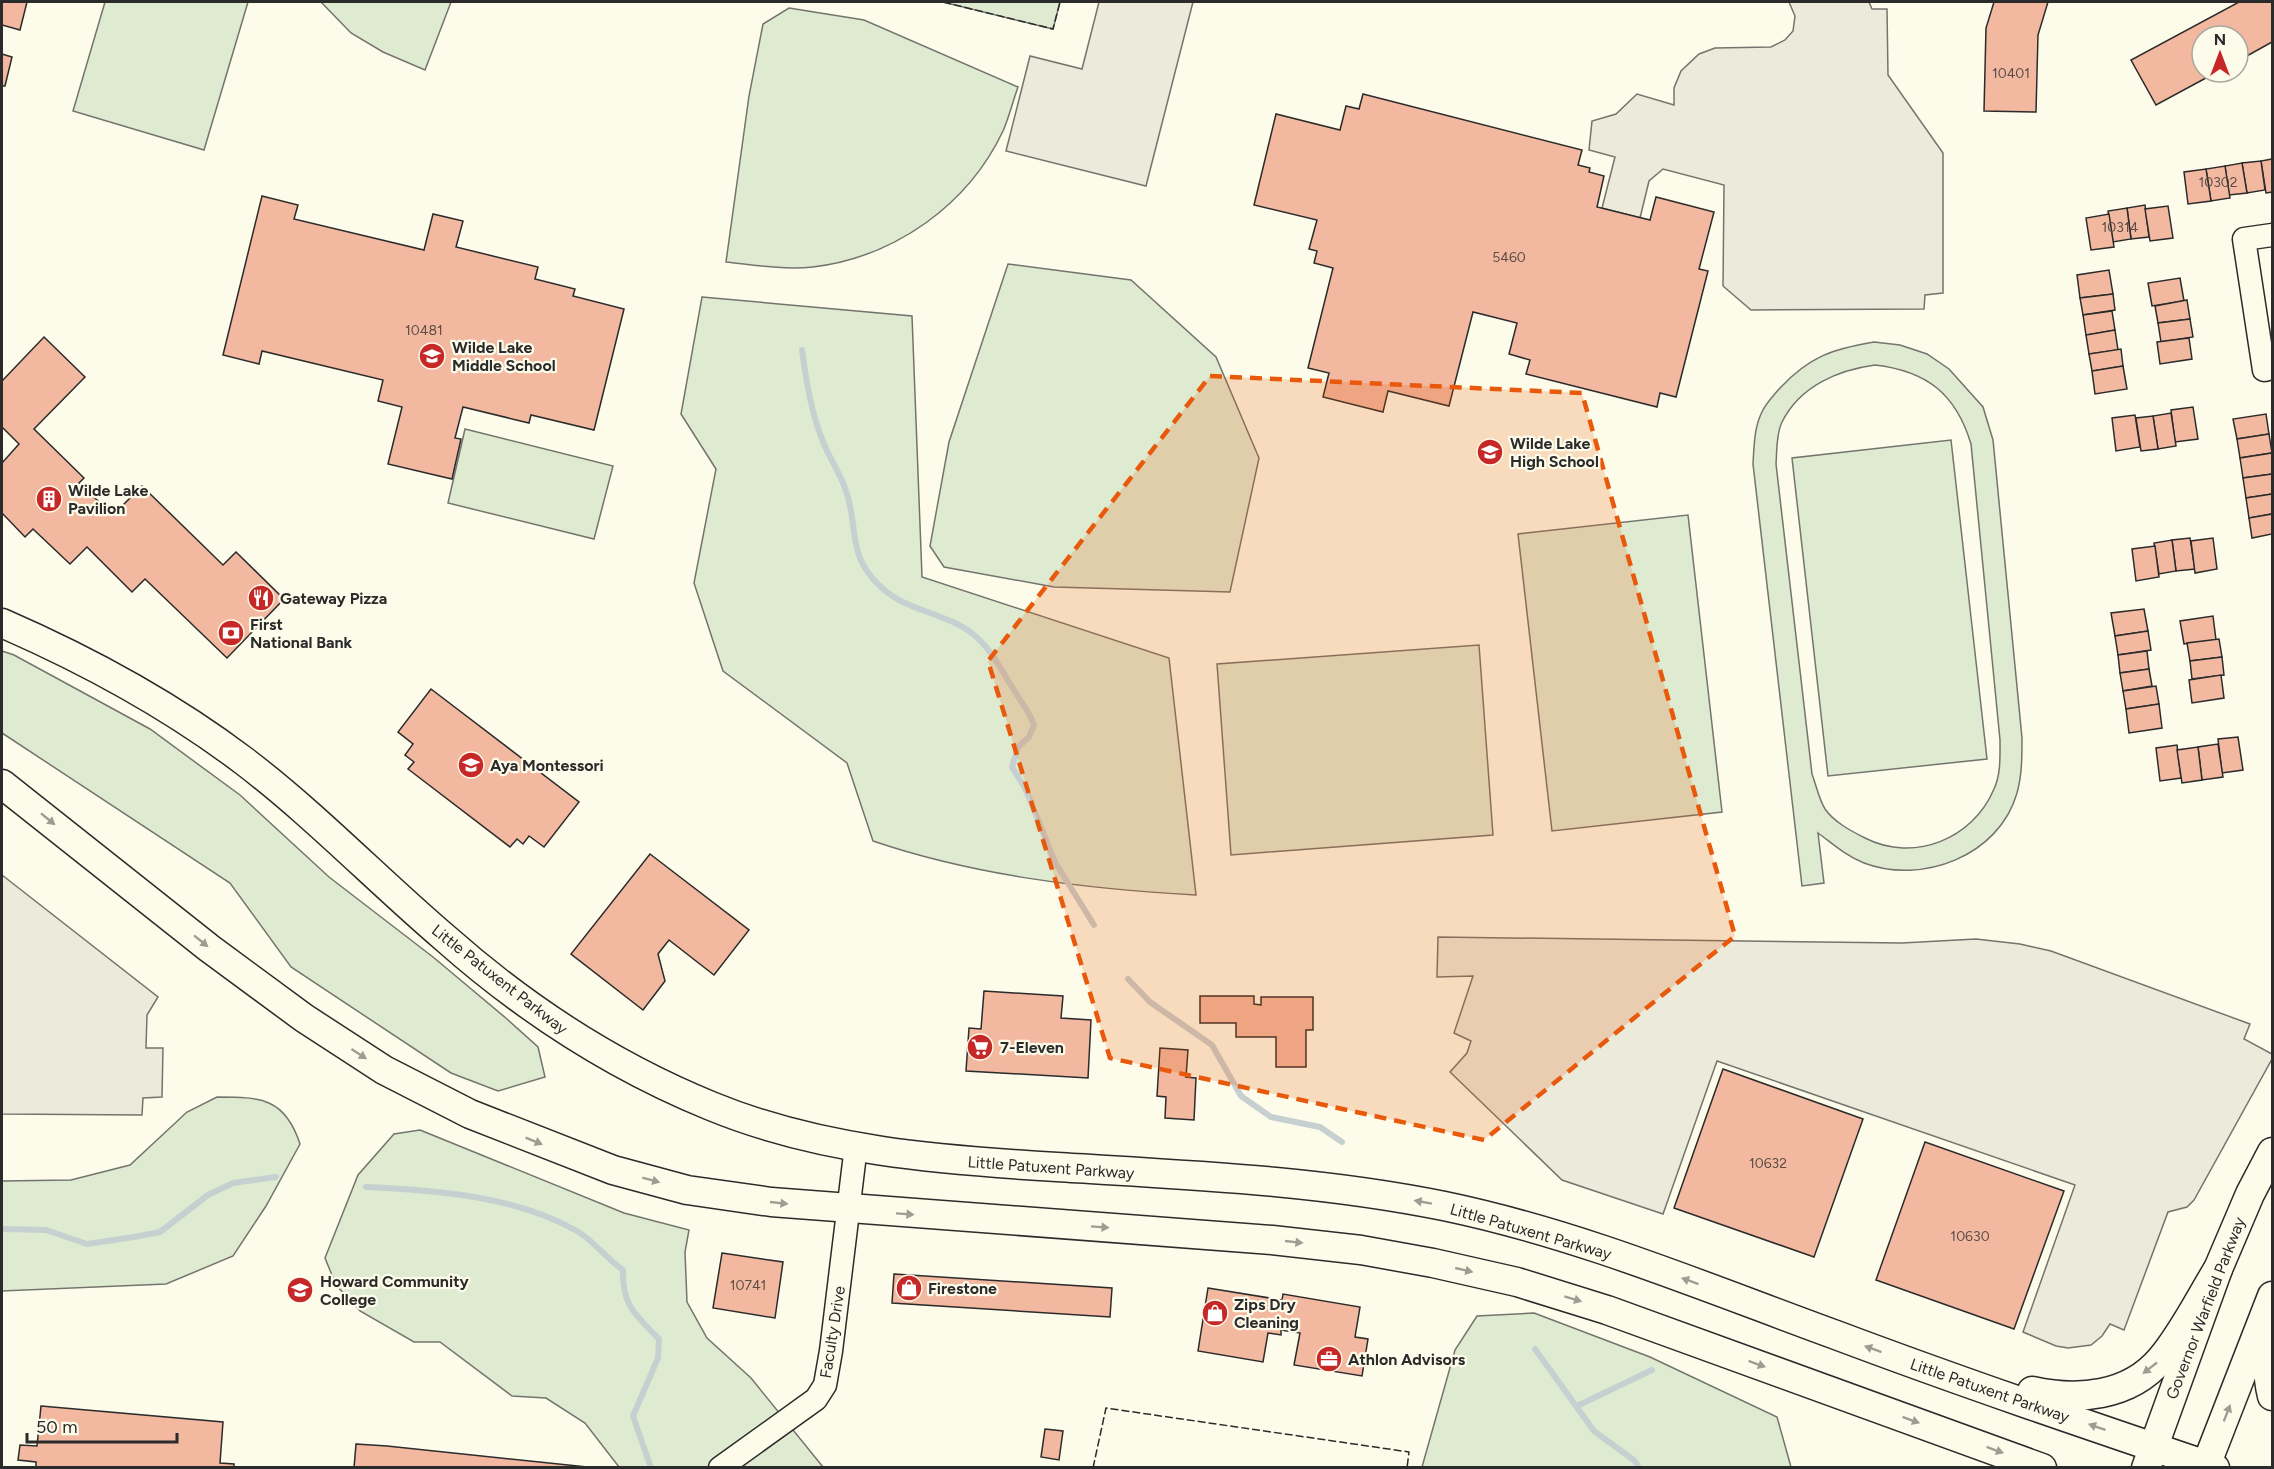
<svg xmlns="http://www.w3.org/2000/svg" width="2274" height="1469" font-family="Figtree,sans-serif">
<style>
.green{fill:#deebd1;stroke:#74746e;stroke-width:1.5;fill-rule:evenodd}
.parking{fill:#eceadb;stroke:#74746e;stroke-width:1.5}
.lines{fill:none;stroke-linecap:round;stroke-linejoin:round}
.stream{stroke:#c7d0d0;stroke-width:6}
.building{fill:#f2b8a0;stroke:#2b2b2b;stroke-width:1.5}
.minor-casing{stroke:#2b2b2b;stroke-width:25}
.major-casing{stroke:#2b2b2b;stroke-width:31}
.minor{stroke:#fdfbea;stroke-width:22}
.major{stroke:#fdfbea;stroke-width:28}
.fence{stroke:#2b2b2b;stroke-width:1.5;stroke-dasharray:8 3;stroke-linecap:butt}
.oneway{fill:#9e9d94}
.marked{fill:#e8590c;fill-opacity:0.2;stroke:#e8590c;stroke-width:4.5;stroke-dasharray:12 8;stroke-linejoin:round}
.labels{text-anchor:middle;stroke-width:4.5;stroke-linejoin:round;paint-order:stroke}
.number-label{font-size:14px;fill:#5d4e48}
.poi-label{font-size:16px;font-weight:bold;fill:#2b2b2b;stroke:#fdfbea;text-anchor:start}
.street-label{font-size:16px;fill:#2b2b2b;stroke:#fdfbea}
</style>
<rect width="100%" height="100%" fill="#fdfbea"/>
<!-- green -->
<g class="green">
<path d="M105 2H248L204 150 73 111Z"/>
<path d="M321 2H451L425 70 383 52 351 33Z"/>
<path d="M943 2H1060L1053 29Z"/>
<path d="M789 8 864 20 1018 87C1013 101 1009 117 1003 131 968 205 895 257 813 267 784 270 754 265 726 262L749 96 763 24Z"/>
<path d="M1008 264 1131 280 1216 357 1259 458 1230 592 1054 587 944 567 930 546 949 442Z"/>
<path d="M702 297 912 316 922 577 1169 658 1196 895C1088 889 976 876 873 841L847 763 723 671 694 583 716 469 681 414Z"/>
<path d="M1874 342 1900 345 1927 354 1949 369 1983 407 1993 440 2022 738C2022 757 2022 775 2017 793 1999 856 1922 885 1864 863 1846 856 1833 844 1818 833L1824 883 1802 886 1753 464C1754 448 1754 429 1761 414 1765 404 1774 395 1780 388 1810 356 1833 349 1874 342ZM1875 365C1927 371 1956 394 1971 444L2000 740C2000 756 2001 774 1994 789 1973 839 1914 863 1865 838 1851 831 1834 822 1825 809 1819 799 1816 785 1812 774L1776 464C1777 451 1776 434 1782 422 1800 386 1838 370 1875 365Z"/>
<path d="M465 429 613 466 594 539 448 503Z"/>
<path d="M1951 440 1987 759 1828 776 1792 458Z"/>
<path d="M1688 515 1722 812 1552 831 1518 534Z"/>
<path d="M1479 645 1493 835 1231 855 1217 664Z"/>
<path d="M2 651 14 655 150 729 240 795 329 877 433 957 507 1019 538 1047 545 1077 498 1091 451 1073 291 967 230 883 2 733Z"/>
<path d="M217 1097C261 1097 285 1098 300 1144L266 1206 233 1256 166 1284 2 1291V1181L71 1180 130 1165 187 1112Z"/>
<path d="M420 1130 624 1213 689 1230 685 1252 687 1302 707 1338 751 1378 823 1467H619L585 1423 546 1398 512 1396 440 1342H414L360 1311 336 1285 325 1258 358 1175 394 1134Z"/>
<path d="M1534 1313 1650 1357 1777 1417 1791 1467H1422L1455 1350 1477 1316Z"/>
</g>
<!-- parking -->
<g class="parking">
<path d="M1099 2H1193L1146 186 1006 151 1030 56 1082 69Z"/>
<path d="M1789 2H1869L1872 9H1887L1888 75 1943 153V293L1925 295 1924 309 1751 310 1723 286 1724 185 1663 169 1649 181 1640 218 1602 208 1615 157 1589 150 1592 121 1616 114 1637 94 1674 105V88L1681 71 1699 54 1715 48 1771 47 1785 40 1793 31 1795 16Z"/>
<path d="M2 875 158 997 147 1015 146 1048H163L162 1097 143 1098 142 1115 2 1114Z"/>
<path d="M1438 937 1902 943 1976 939 2020 944 2051 951 2250 1024 2244 1039 2272 1054V1059L2194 1200 2187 1207 2168 1212 2124 1330 2110 1324 2102 1336 2091 1345 2068 1348 2056 1346 2023 1332 2075 1185 1717 1061 1663 1214 1562 1180 1450 1072 1467 1053 1471 1041 1454 1033 1473 976 1437 977Z"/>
</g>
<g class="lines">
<!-- stream -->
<g class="stream">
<path d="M802 350C806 379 811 412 822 439 828 456 839 471 845 488 860 528 845 555 882 588 903 607 930 611 955 623 986 637 997 663 1014 690 1022 704 1028 709 1034 725L1029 737 1018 747 1012 767 1025 788 1055 862 1094 925"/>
<path d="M1128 979 1150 1002 1212 1045 1241 1096 1271 1117 1320 1127 1342 1142"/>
<path d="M366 1187C435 1190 515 1196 577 1231 594 1241 607 1259 623 1270 622 1306 636 1315 659 1339L658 1358 633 1416 651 1468"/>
<path d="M2 1229 46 1230 87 1244 134 1237 160 1232 208 1195 233 1183 276 1177"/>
<path d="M1535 1349 1594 1431 1635 1461 1639 1468"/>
<path d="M1577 1406 1652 1370"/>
</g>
</g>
<!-- building -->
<g class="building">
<path d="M2 2H27L20 30 2 25Z"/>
<path d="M1994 2H2048L2038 35 2036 112 1984 111 1986 28Z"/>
<path d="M2239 2H2272V42L2238 61V36H2202V72H2217L2156 105 2131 60Z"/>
<path d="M2 54 12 57 5 86H2Z"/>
<path d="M1363 94 1582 150 1578 165 1590 168 1589 172 1604 176 1597 207 1650 220 1656 197 1714 212 1699 269 1708 271 1676 397 1660 393 1657 407 1526 374 1530 360 1509 354 1517 323 1473 312 1449 406 1388 391 1383 412 1323 397 1329 373 1308 368 1333 268 1314 263 1317 251 1309 249 1317 220 1254 205 1276 114 1340 130 1346 106 1359 109Z"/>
<path d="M2272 159V192L2266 193 2261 161Z"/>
<path d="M2261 161 2265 190 2247 193 2242 163Z"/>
<path d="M2242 163 2247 193 2229 195 2225 166Z"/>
<path d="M2225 166 2230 198 2211 201 2206 169Z"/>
<path d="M2206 169 2211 201 2188 204 2184 172Z"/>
<path d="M262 196 298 205 294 219 424 250 433 214 463 221 456 247 538 267 535 279 575 289 573 296 624 309 594 430 531 415 529 423 463 407 455 438 461 439 452 479 388 464 402 407 378 401 383 380 262 351 259 364 223 355Z"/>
<path d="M2145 205 2149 237 2131 239 2127 208Z"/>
<path d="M2168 206 2173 238 2150 241 2145 209Z"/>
<path d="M2127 208 2131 239 2113 242 2108 211Z"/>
<path d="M2109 214 2114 247 2091 250 2086 218Z"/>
<path d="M2109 270 2113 294 2080 298 2077 275Z"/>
<path d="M2180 278 2184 301 2152 306 2148 283Z"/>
<path d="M2113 294 2115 310 2083 315 2080 298Z"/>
<path d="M2187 300 2190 319 2158 323 2155 306Z"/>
<path d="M2112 311 2115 330 2086 335 2083 315Z"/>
<path d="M2190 319 2193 337 2161 342 2158 323Z"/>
<path d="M2115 330 2118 350 2089 354 2086 335Z"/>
<path d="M44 337 85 377 34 429 84 478 79 483 113 515 142 486 223 565 236 552 284 599 227 658 145 579 132 592 87 547 70 564 33 529 25 537 2 513V463L19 444 2 427V381Z"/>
<path d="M2189 338 2192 359 2160 364 2157 342Z"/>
<path d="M2121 349 2123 366 2092 371 2089 354Z"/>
<path d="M2123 366 2127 389 2095 394 2092 371Z"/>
<path d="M2193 407 2198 439 2175 442 2171 410Z"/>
<path d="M2171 413 2176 446 2158 449 2153 416Z"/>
<path d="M2266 414 2269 434 2237 439 2233 419Z"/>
<path d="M2135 415 2140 447 2116 451 2112 418Z"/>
<path d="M2153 416 2158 449 2141 451 2136 418Z"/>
<path d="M2269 434 2272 453 2240 458 2237 439Z"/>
<path d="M2272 453V474L2243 478 2240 458Z"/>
<path d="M2272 474V494L2246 498 2243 478Z"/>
<path d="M2272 494V514L2249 518 2246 498Z"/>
<path d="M2272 514V534L2252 538 2249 518Z"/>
<path d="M2190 538 2195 569 2176 571 2172 540Z"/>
<path d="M2213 538 2217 569 2195 573 2191 541Z"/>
<path d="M2172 540 2176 571 2159 574 2154 543Z"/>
<path d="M2155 546 2159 577 2136 581 2132 549Z"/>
<path d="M2144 609 2148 631 2115 636 2111 613Z"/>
<path d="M2213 616 2216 640 2184 644 2180 621Z"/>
<path d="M2148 631 2151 650 2118 655 2115 636Z"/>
<path d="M2219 639 2222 657 2190 661 2187 643Z"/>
<path d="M2147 651 2149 669 2120 673 2118 655Z"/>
<path d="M2222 657 2224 675 2192 679 2190 661Z"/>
<path d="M2149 669 2152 686 2123 691 2120 673Z"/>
<path d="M2221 675 2224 698 2192 703 2189 680Z"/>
<path d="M2156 686 2159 704 2126 709 2123 691Z"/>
<path d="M431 689 579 802 544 847 529 836 523 844 517 839 510 847 408 769 414 762 405 755 413 744 398 732Z"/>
<path d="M2159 704 2162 728 2129 733 2126 709Z"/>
<path d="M2238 737 2243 770 2222 773 2218 739Z"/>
<path d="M2218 744 2223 777 2202 780 2198 747Z"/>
<path d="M2177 745 2181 778 2160 781 2156 748Z"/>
<path d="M2198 747 2202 780 2182 783 2177 750Z"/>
<path d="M650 854 749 930 714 975 669 940 658 954 665 981 643 1010 571 954Z"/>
<path d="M984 991 1063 996 1061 1018 1091 1020 1088 1078 966 1071 969 1028 981 1029Z"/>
<path d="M1200 996H1254V1004L1261 1005V997H1313V1030H1306V1067H1276V1037H1236V1023H1200Z"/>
<path d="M1160 1048 1188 1050 1186 1077 1196 1078 1194 1120 1165 1118 1166 1097 1157 1096Z"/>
<path d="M1723 1069 1863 1119 1814 1257 1674 1208Z"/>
<path d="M1925 1142 2064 1191 2014 1329 1876 1280Z"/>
<path d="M722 1253 783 1262 775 1318 713 1308Z"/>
<path d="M894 1274 1112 1288 1110 1317 892 1303Z"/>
<path d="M1208 1288 1282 1300 1283 1294 1360 1307 1355 1337 1368 1339 1362 1376 1294 1365 1300 1333 1281 1330V1335L1268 1333 1263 1362 1198 1351Z"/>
<path d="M41 1406 223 1422 220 1463 234 1464V1468H36V1462L18 1460 20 1445 37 1446Z"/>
<path d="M1045 1429 1063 1431 1059 1460 1041 1457Z"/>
<path d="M356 1444 387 1446 597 1468H354Z"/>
</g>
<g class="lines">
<defs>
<g id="minor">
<path d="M2272 235 2244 239 2264 370 2272 368"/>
<path d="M720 1468 816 1399 825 1385 831 1351 856 1146"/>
</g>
<g id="major">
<path d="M2 623C87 660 170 705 244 761 315 815 377 880 445 938 524 1008 613 1066 711 1106 820 1151 940 1160 1057 1167 1186 1175 1316 1180 1444 1206 1579 1234 1707 1288 1836 1335 1961 1382 2088 1425 2215 1468"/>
<path d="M2 784 209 948 304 1018 384 1070 470 1114 613 1170 687 1190 771 1202 1272 1240 1361 1250 1433 1263 1517 1282 1607 1310 2042 1468"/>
<path d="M2272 1324C2268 1349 2266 1372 2272 1396"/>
<path d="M2032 1391C2077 1401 2129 1397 2161 1359 2183 1333 2200 1298 2218 1269"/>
<path d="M2146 1468 2218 1269 2250 1194 2272 1152"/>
<path d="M2205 1468 2272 1296"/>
</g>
</defs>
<!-- minor casing -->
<use href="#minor" class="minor-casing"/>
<!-- major casing -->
<use href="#major" class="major-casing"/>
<!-- minor -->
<use href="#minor" class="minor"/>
<!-- major -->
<use href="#major" class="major"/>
<!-- fence -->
<g class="fence">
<path d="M943 2 1053 29 1060 2"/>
<path d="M1093 1468 1106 1408 1409 1452 1407 1468"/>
</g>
</g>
<!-- one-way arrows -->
<defs><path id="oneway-solid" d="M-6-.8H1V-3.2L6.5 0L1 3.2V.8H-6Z" transform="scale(1.5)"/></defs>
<g class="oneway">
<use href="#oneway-solid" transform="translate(48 819) rotate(39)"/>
<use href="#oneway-solid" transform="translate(201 941) rotate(39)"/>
<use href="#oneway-solid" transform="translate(359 1054) rotate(33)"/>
<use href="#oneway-solid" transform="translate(534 1141) rotate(22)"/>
<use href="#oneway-solid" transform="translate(651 1180) rotate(15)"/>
<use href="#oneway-solid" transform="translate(1423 1202) rotate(-170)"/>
<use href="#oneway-solid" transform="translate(779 1203) rotate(6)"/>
<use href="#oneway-solid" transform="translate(905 1214) rotate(4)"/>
<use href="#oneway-solid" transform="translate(1100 1227) rotate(4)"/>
<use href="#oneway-solid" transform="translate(1294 1242) rotate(6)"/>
<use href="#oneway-solid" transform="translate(1464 1270) rotate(13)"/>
<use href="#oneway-solid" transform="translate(1690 1281) rotate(-160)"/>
<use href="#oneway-solid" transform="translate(1573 1299) rotate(17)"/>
<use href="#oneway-solid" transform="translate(1873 1349) rotate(-160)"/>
<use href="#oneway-solid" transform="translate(1757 1364) rotate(20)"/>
<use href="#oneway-solid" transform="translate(2150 1368) rotate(142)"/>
<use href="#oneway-solid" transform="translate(2227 1413) rotate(-69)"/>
<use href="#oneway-solid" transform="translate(1911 1420) rotate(20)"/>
<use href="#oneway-solid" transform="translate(2097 1427) rotate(-161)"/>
<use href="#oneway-solid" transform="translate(1995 1450) rotate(20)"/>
</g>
<!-- marked area -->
<path class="marked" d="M1210 376 1582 393 1735 936 1484 1140 1110 1058 988 661Z"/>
<!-- icons -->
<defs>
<symbol id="school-disc" viewBox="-11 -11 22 22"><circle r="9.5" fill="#c62828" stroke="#fdfbea"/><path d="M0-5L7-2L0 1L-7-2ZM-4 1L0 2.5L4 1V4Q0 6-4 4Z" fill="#fff"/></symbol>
<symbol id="building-disc" viewBox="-11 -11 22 22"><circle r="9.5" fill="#c62828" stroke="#fdfbea"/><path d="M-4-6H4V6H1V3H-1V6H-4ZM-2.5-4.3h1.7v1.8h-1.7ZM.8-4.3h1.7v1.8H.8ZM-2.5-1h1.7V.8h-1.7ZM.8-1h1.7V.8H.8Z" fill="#fff"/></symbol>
<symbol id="restaurant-disc" viewBox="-11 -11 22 22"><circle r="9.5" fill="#c62828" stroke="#fdfbea"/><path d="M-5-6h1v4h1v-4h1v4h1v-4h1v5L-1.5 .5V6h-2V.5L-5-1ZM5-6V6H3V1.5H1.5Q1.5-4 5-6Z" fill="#fff"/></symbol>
<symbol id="bank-disc" viewBox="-11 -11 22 22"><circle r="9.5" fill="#c62828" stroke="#fdfbea"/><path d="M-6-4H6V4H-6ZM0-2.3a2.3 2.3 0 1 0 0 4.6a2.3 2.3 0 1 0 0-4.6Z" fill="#fff"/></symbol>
<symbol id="supermarket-disc" viewBox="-11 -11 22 22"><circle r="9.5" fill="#c62828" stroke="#fdfbea"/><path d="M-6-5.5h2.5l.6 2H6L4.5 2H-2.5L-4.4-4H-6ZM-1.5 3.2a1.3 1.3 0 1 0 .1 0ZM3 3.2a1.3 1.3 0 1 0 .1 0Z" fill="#fff"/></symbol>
<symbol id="shop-disc" viewBox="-11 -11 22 22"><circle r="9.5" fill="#c62828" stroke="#fdfbea"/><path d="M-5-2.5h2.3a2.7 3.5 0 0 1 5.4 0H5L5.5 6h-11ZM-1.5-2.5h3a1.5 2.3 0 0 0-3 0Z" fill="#fff"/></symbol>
<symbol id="university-disc" viewBox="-11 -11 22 22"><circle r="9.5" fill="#c62828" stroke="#fdfbea"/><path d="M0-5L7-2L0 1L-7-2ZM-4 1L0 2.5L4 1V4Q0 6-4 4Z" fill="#fff"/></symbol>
<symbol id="office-disc" viewBox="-11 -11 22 22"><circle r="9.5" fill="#c62828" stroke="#fdfbea"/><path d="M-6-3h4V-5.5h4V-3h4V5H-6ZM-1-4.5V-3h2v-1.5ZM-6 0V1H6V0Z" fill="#fff"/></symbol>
</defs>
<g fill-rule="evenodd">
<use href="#school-disc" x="417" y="341" width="30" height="30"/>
<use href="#school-disc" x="1475" y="437" width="30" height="30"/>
<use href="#building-disc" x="34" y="484" width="30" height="30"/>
<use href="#restaurant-disc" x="246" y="583" width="30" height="30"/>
<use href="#bank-disc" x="216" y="618" width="30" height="30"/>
<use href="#school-disc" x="456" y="750" width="30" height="30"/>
<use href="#supermarket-disc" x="965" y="1032" width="30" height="30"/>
<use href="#shop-disc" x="894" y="1273" width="30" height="30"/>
<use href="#university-disc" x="285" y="1275" width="30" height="30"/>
<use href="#shop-disc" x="1200" y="1298" width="30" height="30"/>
<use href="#office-disc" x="1314" y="1344" width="30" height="30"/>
</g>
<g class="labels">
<!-- number labels -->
<g class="number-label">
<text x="2011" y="78">10401</text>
<text x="2218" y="187">10302</text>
<text x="2120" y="232">10314</text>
<text x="1509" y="262">5460</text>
<text x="424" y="335">10481</text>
<text x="1768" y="1168">10632</text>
<text x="1970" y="1241">10630</text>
<text x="748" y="1290">10741</text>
</g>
<!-- poi labels -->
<g class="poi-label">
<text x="452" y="353">Wilde Lake<tspan x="452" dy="18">Middle School</tspan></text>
<text x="1510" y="449">Wilde Lake<tspan x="1510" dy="18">High School</tspan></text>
<text x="68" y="496">Wilde Lake<tspan x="68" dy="18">Pavilion</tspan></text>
<text x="280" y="604">Gateway Pizza</text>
<text x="250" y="630">First<tspan x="250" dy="18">National Bank</tspan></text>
<text x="490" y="771">Aya Montessori</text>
<text x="1000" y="1053">7-Eleven</text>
<text x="320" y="1287">Howard Community<tspan x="320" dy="18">College</tspan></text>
<text x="928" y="1294">Firestone</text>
<text x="1234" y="1310">Zips Dry<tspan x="1234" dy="18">Cleaning</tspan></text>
<text x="1348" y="1365">Athlon Advisors</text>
</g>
<!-- street labels -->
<g class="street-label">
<text transform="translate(500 979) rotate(38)" y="6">Little Patuxent Parkway</text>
<text transform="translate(1051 1167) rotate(4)" y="6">Little Patuxent Parkway</text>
<text transform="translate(1531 1231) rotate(16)" y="6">Little Patuxent Parkway</text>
<text transform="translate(2205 1308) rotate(-69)" y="6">Governor Warfield Parkway</text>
<text transform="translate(832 1332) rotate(-81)" y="6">Faculty Drive</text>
<text transform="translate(1990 1390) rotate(19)" y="6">Little Patuxent Parkway</text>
</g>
</g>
<!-- border -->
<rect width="2274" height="1469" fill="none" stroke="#2b2b2b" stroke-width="6"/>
<!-- north arrow -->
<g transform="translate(2220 54)"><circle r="28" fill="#fdfbea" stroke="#a9a89e" stroke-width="1.5"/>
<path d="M0-4.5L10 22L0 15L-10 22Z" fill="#c62828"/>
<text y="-9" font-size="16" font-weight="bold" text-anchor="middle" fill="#2b2b2b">N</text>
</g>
<!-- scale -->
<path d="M27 1433v9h150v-9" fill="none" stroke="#2b2b2b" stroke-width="3"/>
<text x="36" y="1433" font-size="18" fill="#2b2b2b" stroke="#fdfbea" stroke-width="4.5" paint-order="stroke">50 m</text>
</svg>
